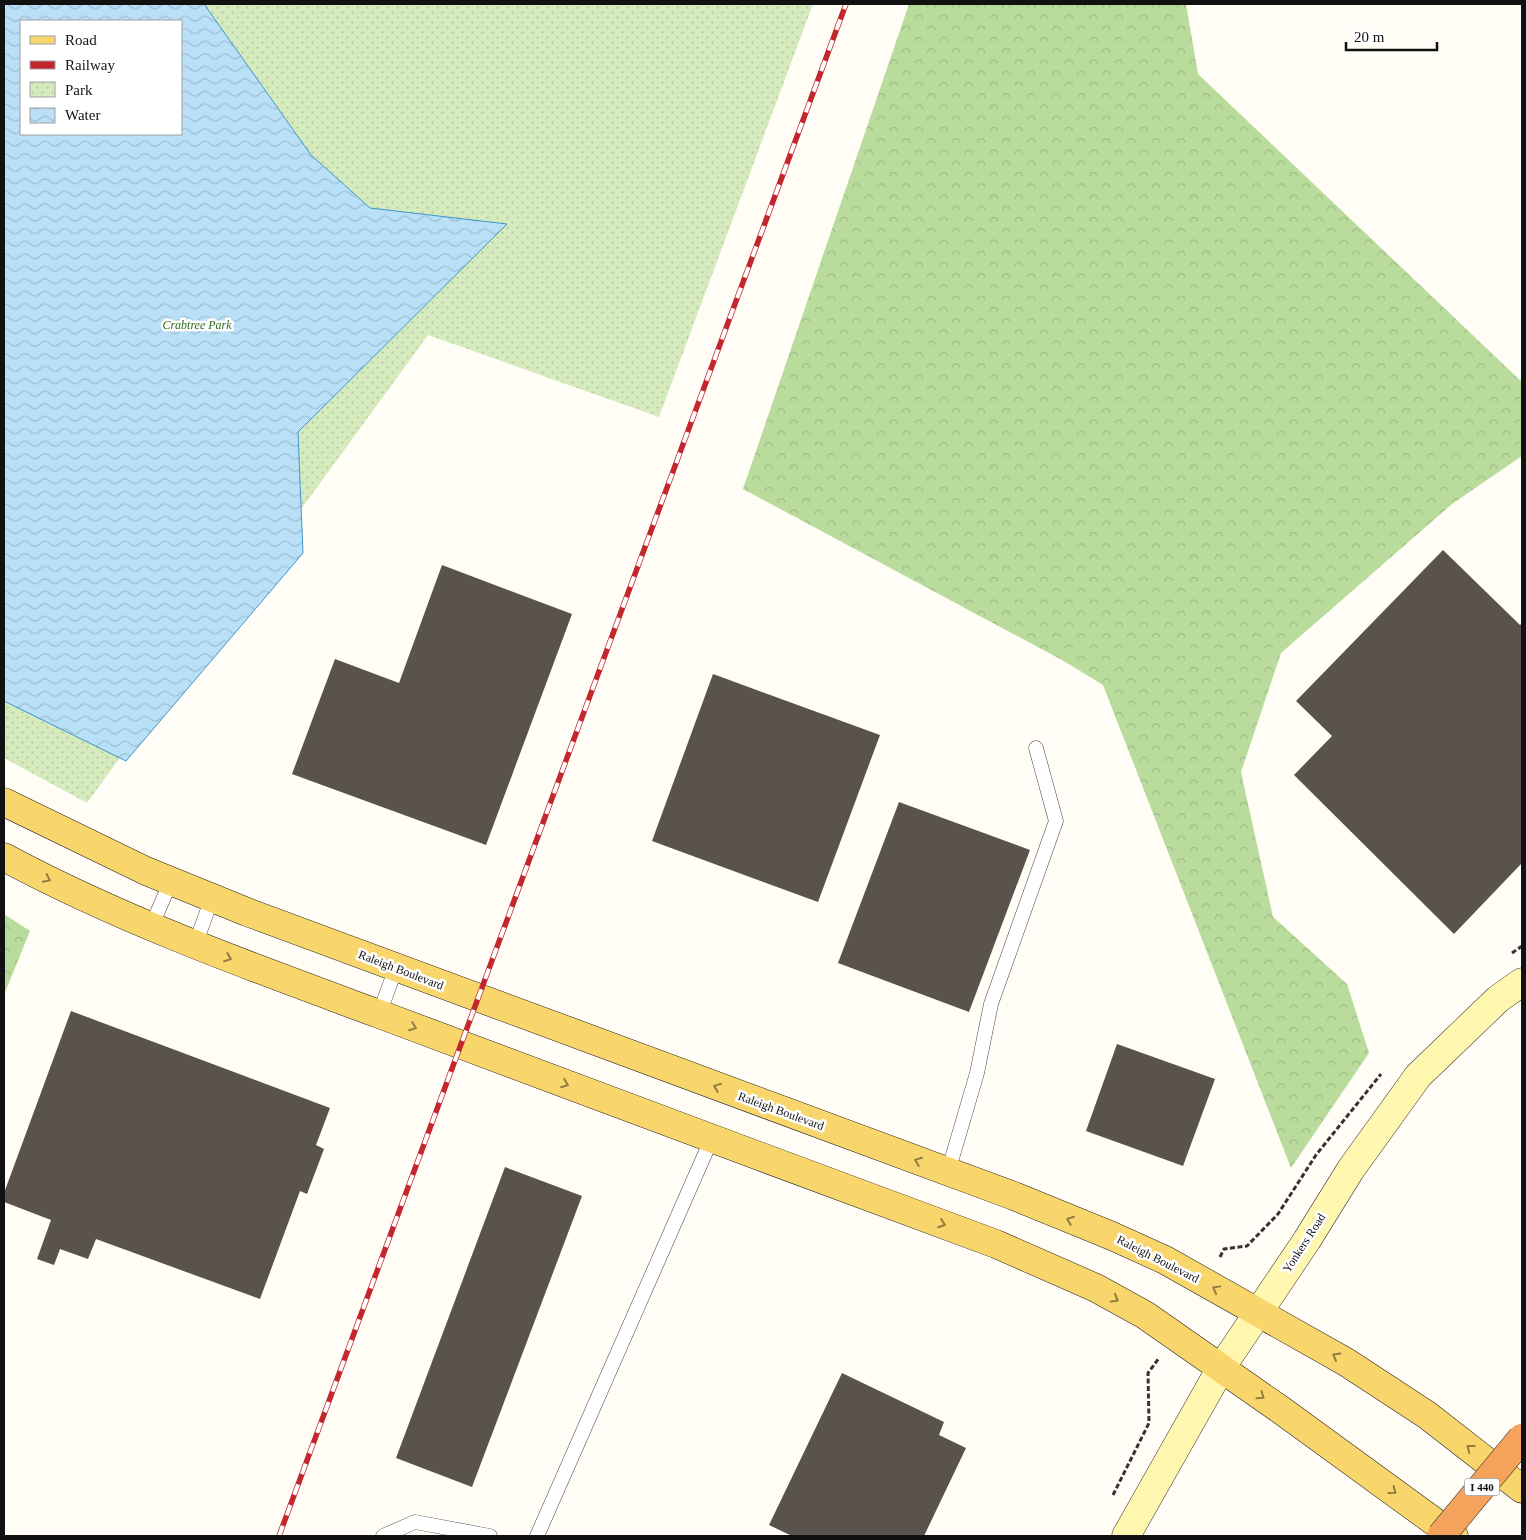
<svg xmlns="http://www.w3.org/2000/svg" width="1526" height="1540" font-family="Georgia,serif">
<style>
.forest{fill:url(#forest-crowns)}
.park{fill:url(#park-dots);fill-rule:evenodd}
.water{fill:url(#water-waves);stroke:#3f96cf;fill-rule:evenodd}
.building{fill:#5a524d}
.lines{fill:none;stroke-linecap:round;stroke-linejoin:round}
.lane-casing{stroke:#444;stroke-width:15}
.secondary-casing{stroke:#333;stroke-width:29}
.primary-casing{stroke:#222;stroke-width:29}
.path{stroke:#333;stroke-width:3;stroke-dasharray:5 2.5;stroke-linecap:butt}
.lane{stroke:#fff;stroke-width:14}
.secondary{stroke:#fff6b0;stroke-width:28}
.primary{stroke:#f9d66b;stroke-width:28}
.rail-casing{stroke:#c4262e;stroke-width:5.5}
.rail{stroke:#fff;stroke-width:4;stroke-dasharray:11;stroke-linecap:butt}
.highway-bridge-casing{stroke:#222;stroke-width:29;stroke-linecap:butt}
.highway-bridge{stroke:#f5a25d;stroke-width:28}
.oneway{stroke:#917d42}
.labels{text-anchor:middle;stroke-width:5;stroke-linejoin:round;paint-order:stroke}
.shield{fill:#fff;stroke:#585858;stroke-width:1}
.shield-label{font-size:11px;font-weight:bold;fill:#111}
.park-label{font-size:12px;font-style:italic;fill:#2f6b1f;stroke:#fff}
.street-label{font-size:12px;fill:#111;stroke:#fff}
</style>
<defs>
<pattern id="forest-crowns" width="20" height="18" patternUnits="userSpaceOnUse" patternTransform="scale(1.25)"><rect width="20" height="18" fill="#b9dc9c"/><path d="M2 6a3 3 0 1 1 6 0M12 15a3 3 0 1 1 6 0" fill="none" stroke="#9ebc85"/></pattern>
<pattern id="park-dots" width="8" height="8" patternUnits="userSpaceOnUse" patternTransform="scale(1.25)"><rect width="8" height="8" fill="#d5ebbd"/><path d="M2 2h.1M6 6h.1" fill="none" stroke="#b6c8a1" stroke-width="1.8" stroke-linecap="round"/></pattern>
<pattern id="water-waves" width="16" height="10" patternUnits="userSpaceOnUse" patternTransform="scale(1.25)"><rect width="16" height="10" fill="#b9e0f7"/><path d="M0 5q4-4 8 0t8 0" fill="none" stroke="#9ebfd3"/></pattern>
</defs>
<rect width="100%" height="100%" fill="#fffdf5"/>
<!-- forest -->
<g class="forest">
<path d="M909 4H1186L1198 74 1522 382V456L1452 504 1281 653 1241 772 1273 917 1347 984 1369 1053 1291 1168 1103 685 1062 660 743 489Z"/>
<path d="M4 914 30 931 4 995Z"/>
</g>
<!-- park -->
<path class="park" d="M4 4H813L659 417 428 335 87 803 4 758ZM21 21H181V134H21Z"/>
<!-- water -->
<path class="water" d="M4 4H204L311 155 370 208 507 224 298 432 303 553 126 761 4 701ZM21 21H181V134H21Z"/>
<!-- building -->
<g class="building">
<path d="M1443 550 1520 625 1522 623V863L1454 934 1294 775 1332 736 1296 701Z"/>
<path d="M442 565 572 614 486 845 292 774 335 659 399 683Z"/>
<path d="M713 674 880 735 818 902 652 841Z"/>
<path d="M899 802 1030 850 969 1012 838 963Z"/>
<path d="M71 1011 330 1108 316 1145 324 1149 307 1194 300 1191 260 1299 96 1239 88 1259 60 1249 54 1265 37 1259 51 1220 4 1202V1193Z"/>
<path d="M1117 1044 1215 1079 1183 1166 1086 1131Z"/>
<path d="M505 1167 582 1196 472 1487 396 1458Z"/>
<path d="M842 1373 944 1422 939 1435 966 1448 924 1536H792L769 1525Z"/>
</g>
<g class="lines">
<defs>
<g id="lane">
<path d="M151 927 171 881"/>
<path d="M195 945 212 898"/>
<path d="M379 1014 396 968"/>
<path d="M948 1172 977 1073 991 1004 1056 821 1036 748"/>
<path d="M383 1536 415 1522 490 1536"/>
<path d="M537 1536 712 1138"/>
</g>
<path id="secondary" d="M1126 1536 1221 1368 1307 1240 1351 1169 1418 1076 1498 999 1522 982"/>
<g id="primary">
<path d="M4 802 146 871 247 912 1014 1196 1112 1236 1165 1260 1346 1362 1427 1415 1522 1489"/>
<path d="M4 857C123 921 252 967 379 1014 585 1091 790 1168 996 1244L1096 1288 1145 1315 1281 1410 1454 1536"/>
</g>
</defs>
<!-- lane casing -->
<use href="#lane" class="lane-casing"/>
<!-- secondary casing -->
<use href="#secondary" class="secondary-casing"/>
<!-- primary casing -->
<use href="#primary" class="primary-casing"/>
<!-- path -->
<g class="path">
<path d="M1512 953 1522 946"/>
<path d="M1220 1257 1224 1249 1247 1246 1278 1214 1316 1155 1381 1074"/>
<path d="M1113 1495 1149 1423 1148 1373 1159 1358"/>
</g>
<!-- lane -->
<use href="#lane" class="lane"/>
<!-- secondary -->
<use href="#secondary" class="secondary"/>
<!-- primary -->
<use href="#primary" class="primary"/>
<defs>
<path id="rail" d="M279 1536 846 4"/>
</defs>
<!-- rail casing -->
<use href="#rail" class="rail-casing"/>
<!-- rail -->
<use href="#rail" class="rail"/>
<defs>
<path id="highway-bridge" d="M1441 1536 1522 1438"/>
</defs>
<!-- highway-bridge casing -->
<use href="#highway-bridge" class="highway-bridge-casing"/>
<!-- highway-bridge -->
<use href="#highway-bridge" class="highway-bridge"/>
</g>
<!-- one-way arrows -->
<defs><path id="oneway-chevron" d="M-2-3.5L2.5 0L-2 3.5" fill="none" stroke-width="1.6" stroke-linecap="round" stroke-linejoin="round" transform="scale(1.25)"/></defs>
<g class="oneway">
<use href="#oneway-chevron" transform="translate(47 879) rotate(26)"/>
<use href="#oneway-chevron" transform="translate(228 958) rotate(21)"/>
<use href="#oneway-chevron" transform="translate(413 1027) rotate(21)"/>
<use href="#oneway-chevron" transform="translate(565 1084) rotate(21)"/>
<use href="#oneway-chevron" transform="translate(717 1087) rotate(-159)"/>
<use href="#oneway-chevron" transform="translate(918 1161) rotate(-159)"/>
<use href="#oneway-chevron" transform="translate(1070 1220) rotate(-159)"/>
<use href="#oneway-chevron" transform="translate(942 1224) rotate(20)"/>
<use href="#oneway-chevron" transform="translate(1216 1289) rotate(-151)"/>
<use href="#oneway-chevron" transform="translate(1115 1299) rotate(29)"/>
<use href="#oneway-chevron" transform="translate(1336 1356) rotate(-150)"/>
<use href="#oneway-chevron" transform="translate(1261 1396) rotate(35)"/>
<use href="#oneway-chevron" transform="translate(1470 1448) rotate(-142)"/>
<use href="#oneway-chevron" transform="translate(1393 1491) rotate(36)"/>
</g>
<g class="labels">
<!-- shield labels -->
<rect class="shield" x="1464.5" y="1478.5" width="35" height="17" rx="4"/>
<g class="shield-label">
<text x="1482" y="1491">I 440</text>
</g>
<!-- park labels -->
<g class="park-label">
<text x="197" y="329">Crabtree Park</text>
</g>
<!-- street labels -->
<g class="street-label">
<text transform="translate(401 970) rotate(21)" y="4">Raleigh Boulevard</text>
<text transform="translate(781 1111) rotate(20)" y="4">Raleigh Boulevard</text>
<text transform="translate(1304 1243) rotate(-57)" y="4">Yonkers Road</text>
<text transform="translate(1158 1259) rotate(27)" y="4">Raleigh Boulevard</text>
</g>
</g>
<!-- border -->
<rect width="1526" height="1540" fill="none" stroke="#111111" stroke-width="10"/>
<!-- legend -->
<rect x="20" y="20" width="162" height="115" fill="#ffffff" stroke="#a0a0a0"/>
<rect x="30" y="36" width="25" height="8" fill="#f9d66b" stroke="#a0a0a0"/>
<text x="65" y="45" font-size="15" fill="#111111">Road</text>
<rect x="30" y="61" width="25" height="8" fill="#c4262e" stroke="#a0a0a0"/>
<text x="65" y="70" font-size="15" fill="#111111">Railway</text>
<rect x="30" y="82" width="25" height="15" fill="url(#park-dots)" stroke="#a0a0a0"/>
<text x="65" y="95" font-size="15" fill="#111111">Park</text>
<rect x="30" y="108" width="25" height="15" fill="url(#water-waves)" stroke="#a0a0a0"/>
<text x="65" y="120" font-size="15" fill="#111111">Water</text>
<!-- scale -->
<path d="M1346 42v8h91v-8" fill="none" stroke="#111111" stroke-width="2.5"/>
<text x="1354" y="42" font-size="15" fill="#111111" stroke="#ffffff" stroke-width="4" paint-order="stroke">20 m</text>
</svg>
